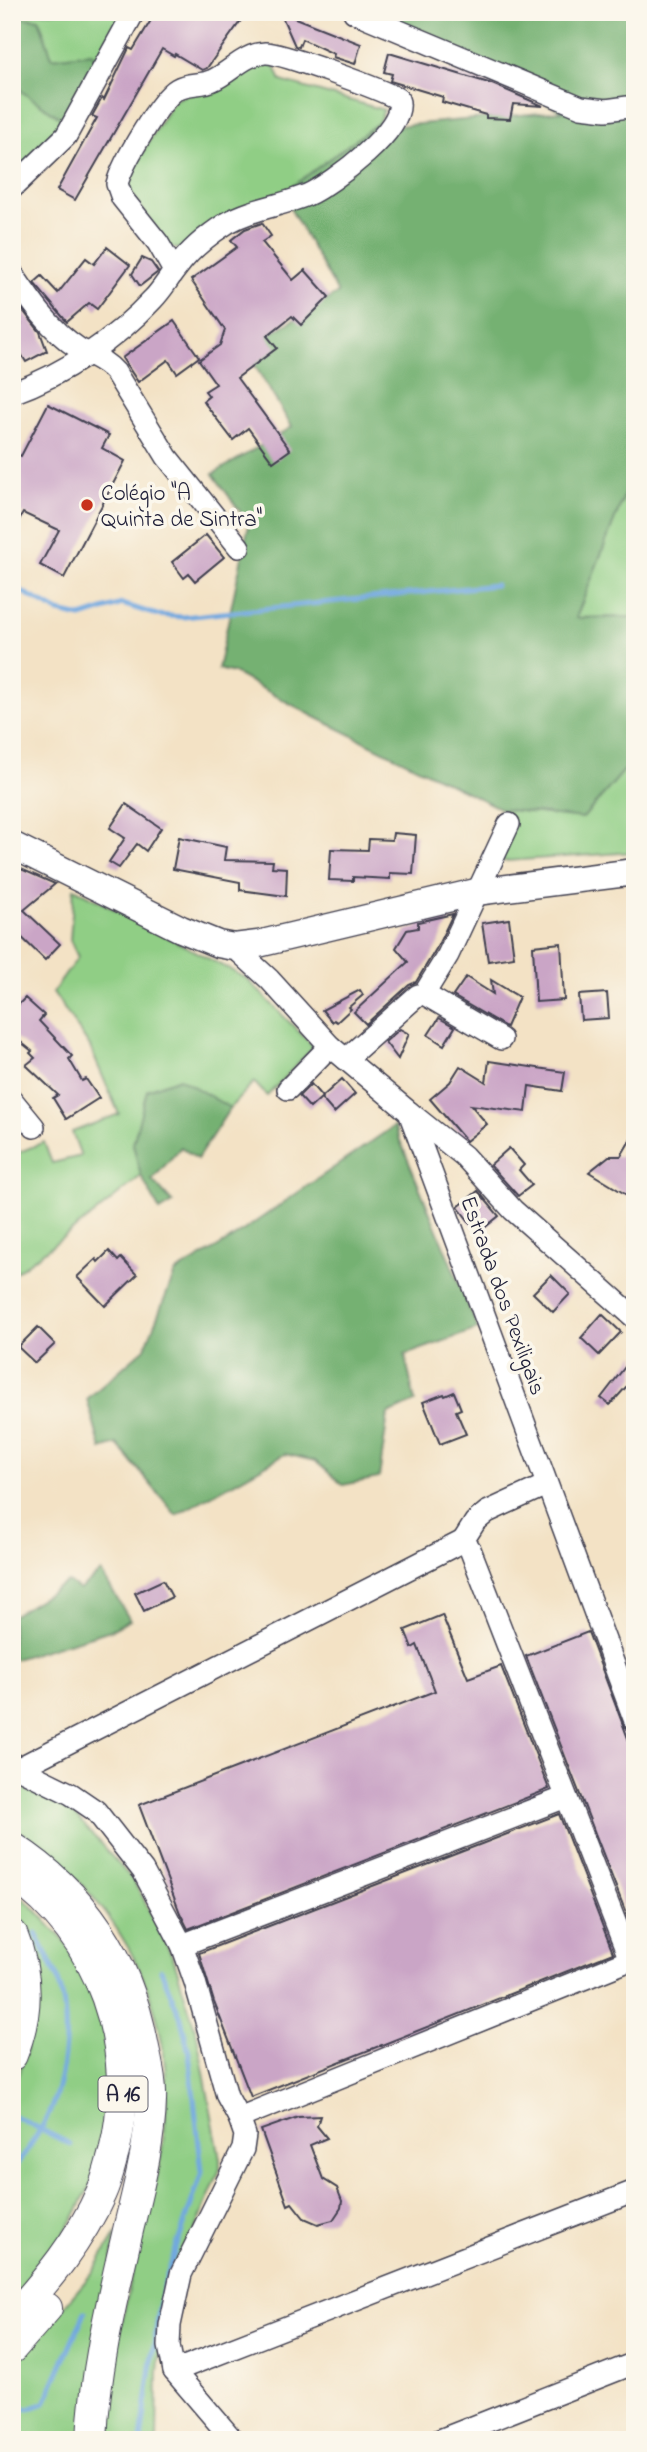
<svg xmlns="http://www.w3.org/2000/svg" width="647" height="2452" font-family="'Indie Flower',sans-serif">
<style>
.green{fill:#90ce85;stroke:#597860;stroke-width:2}
.forest{fill:#74b172;stroke:#4b6a56;stroke-width:2}
.lines{fill:none;stroke-linecap:round;stroke-linejoin:round}
.stream{stroke:#71a8df;stroke-width:5}
.building{fill:#caa5c6}
.minor-casing{stroke:#413f50;stroke-width:24}
.major-casing{stroke:#413f50;stroke-width:29}
.highway-casing{stroke:#413f50;stroke-width:32}
.minor{stroke:#fff;stroke-width:21}
.major{stroke:#fff;stroke-width:26}
.highway{stroke:#fff;stroke-width:30}
.poi-dot{fill:#c8321e;stroke:#fbf7ec;stroke-width:2.5}
.labels{text-anchor:middle;stroke-width:7;stroke-linejoin:round;paint-order:stroke}
.shield{fill:#fbf7ec;stroke:#636270;stroke-width:2}
.shield-label{font-size:21px;font-weight:bold;fill:#22223b}
.poi-label{font-size:23px;fill:#22223b;stroke:#fbf7ec;text-anchor:start}
.street-label{font-size:23px;fill:#22223b;stroke:#fbf7ec}
</style>
<rect width="100%" height="100%" fill="#fbf7ec"/>
<filter id="ink" filterUnits="userSpaceOnUse"><feTurbulence type="fractalNoise" baseFrequency=".0143" numOctaves="2"/><feDisplacementMap in="SourceGraphic" scale="14" xChannelSelector="R" yChannelSelector="G"/><feConvolveMatrix kernelMatrix="1 2 1 2 8 2 1 2 1" color-interpolation-filters="sRGB"/></filter>
<filter id="wash" filterUnits="userSpaceOnUse"><feTurbulence type="fractalNoise" baseFrequency=".00686" numOctaves="4" result="noise"/><feDisplacementMap in="SourceGraphic" scale="28" xChannelSelector="R" yChannelSelector="G"/><feGaussianBlur stdDeviation="1.57" result="paint"/><feColorMatrix in="noise" values="0 0 0 0 0 0 0 0 0 0 0 0 0 0 0 0 0 1.4 0 .05"/><feComposite in="paint" operator="in"/></filter>
<g filter="url(#wash)">
<rect width="100%" height="100%" fill="#f3e2c5"/>
<!-- green -->
<g class="green">
<path d="M12 12H124L100 59 91 53 52 58 39 19 12 17Z"/>
<path d="M12 60 21 91 68 123 19 174 12 171Z"/>
<path d="M274 64 281 81 384 110 378 123 282 194 182 250 169 247 127 189V178L174 100 256 65Z"/>
<path d="M635 468V617L576 618Z"/>
<path d="M635 758V852L493 862 501 809 583 818Z"/>
<path d="M74 888 246 978 314 1047 267 1096 254 1082 230 1108 179 1078 133 1144 141 1176 96 1213 12 1275V1155L44 1142 52 1163 81 1156 72 1132 119 1114 90 1047 53 992 78 957 70 940Z"/>
<path d="M12 1784 68 1807 131 1878 142 1896 174 1960 197 2035 220 2159V2169L165 2306 158 2371 157 2440H109C112 2392 116 2344 127 2298 140 2237 163 2174 166 2111 172 1990 111 1892 12 1826Z"/>
<path d="M12 1890 31 1905 70 1947 100 2000 114 2066 109 2119 93 2180 75 2216 47 2260 12 2299V2082L17 2077 27 2049 20 1925 12 1913Z"/>
<path d="M116 2233 86 2440H12V2368L94 2271Z"/>
</g>
<!-- forest -->
<g class="forest">
<path d="M340 12H635V468L576 618 635 617V758L583 818 501 809 313 716 234 673 218 669 249 524 213 474 292 427 245 349 338 293 282 194 378 123 397 126 563 111Z"/>
<path d="M12 17 39 19 52 58 91 53 100 59 68 123 21 91 12 60Z"/>
<path d="M179 1078 230 1108 197 1159 181 1147 152 1180 173 1203 160 1211 141 1176 133 1144 147 1090Z"/>
<path d="M394 1126 478 1329 405 1355 415 1402 388 1414 379 1478 343 1485 315 1461 285 1454 176 1515 117 1444 101 1449 87 1399 145 1348 175 1273 228 1241Z"/>
<path d="M101 1572 130 1620 111 1630 12 1660V1616L68 1582 79 1590Z"/>
</g>
<g class="lines">
<!-- stream -->
<g class="stream">
<path d="M12 586 59 612 81 617 122 604 157 615 183 617 496 585"/>
<path d="M14 2116 70 2144"/>
<path d="M12 2171C22 2157 32 2144 40 2130 65 2090 73 2022 57 1977 51 1962 43 1948 36 1933"/>
<path d="M12 2406 29 2409 45 2403 85 2312"/>
<path d="M141 2440 159 2309 167 2275 202 2172 189 2053 181 2018 161 1970"/>
</g>
</g>
<g id="blocks">
<!-- building -->
<g class="building">
<path d="M156 12H247L207 68 202 70 175 54 174 56 162 49 75 200 57 190 97 118 92 116 102 98 104 100 129 48 133 50Z"/>
<path d="M280 12 361 44 355 64 333 57 334 54 302 39 299 47 295 46Z"/>
<path d="M389 53 492 84 543 106 513 104 510 119 486 118V115L442 102 443 97 390 81 392 74 384 72Z"/>
<path d="M262 223 271 236 262 242 293 280 305 270 329 297 301 325 292 316 267 336 277 348 237 378 290 450 273 462 248 428 233 440 203 401 209 396 205 391 216 384 199 360 220 345 225 330 191 280 237 247 231 240 245 229Z"/>
<path d="M107 247 130 265 97 309 89 303 67 322 34 283 42 276 58 293 86 258 94 264Z"/>
<path d="M142 258 151 262 158 272 140 286 132 274Z"/>
<path d="M12 297 40 332 47 351 26 362 12 339V329L21 324 12 310Z"/>
<path d="M174 321 199 357 177 373 168 360 138 382 122 358Z"/>
<path d="M48 404 109 435 102 448 125 461 64 578 40 565 59 530 23 513 12 532V452L21 456Z"/>
<path d="M206 535 224 557 195 581 189 574 184 578 172 562Z"/>
<path d="M126 804 161 828 146 851 137 844 119 868 109 862 125 838 110 828Z"/>
<path d="M393 833 416 835 413 874 390 873V879L353 877V881L329 880 331 849 368 850 369 839 392 840Z"/>
<path d="M179 837 226 847 224 860 273 861 272 867 287 868 286 896 240 890V882L173 869Z"/>
<path d="M12 865 55 884 24 910 60 944 45 960 12 928Z"/>
<path d="M453 914 436 949 416 982 409 985 366 1024 354 1012 408 962 396 948 407 930 418 928V922Z"/>
<path d="M509 919 514 957 488 961 482 923Z"/>
<path d="M561 943 564 1000 536 1002 533 946Z"/>
<path d="M466 977 493 994 491 980 519 997 506 1027 453 996Z"/>
<path d="M360 990 363 995 349 1007 351 1009 337 1022 334 1020 332 1022 322 1010Z"/>
<path d="M607 993 609 1018 581 1020 579 995Z"/>
<path d="M25 998 44 1015 39 1021 72 1056 69 1059 82 1081 86 1079 99 1098 66 1119 53 1098 58 1095 26 1065 35 1058 30 1053 32 1051 12 1035V1011Z"/>
<path d="M439 1018 455 1027 444 1045 428 1035Z"/>
<path d="M400 1029 409 1034 398 1059 385 1042Z"/>
<path d="M489 1061 565 1072 562 1091 529 1086 526 1112 471 1105 487 1124 466 1141 430 1099 450 1082 460 1066 486 1082Z"/>
<path d="M342 1079 355 1094 334 1113 321 1098 310 1108 299 1096 311 1084 322 1097Z"/>
<path d="M635 1132V1200L589 1172 609 1156H621Z"/>
<path d="M509 1148 524 1165 519 1170 532 1185 518 1196 490 1165Z"/>
<path d="M478 1191 499 1216 478 1233 458 1207Z"/>
<path d="M109 1251 118 1261 121 1258 137 1275 105 1306 77 1277 96 1259 98 1262Z"/>
<path d="M551 1275 570 1294 553 1312 533 1293Z"/>
<path d="M602 1314 621 1332 599 1355 581 1338Z"/>
<path d="M38 1327 55 1344 35 1363 18 1347Z"/>
<path d="M635 1354V1377L610 1405 601 1398Z"/>
<path d="M454 1392 461 1409 456 1411 466 1434 440 1444 423 1402 444 1394 445 1396Z"/>
<path d="M163 1580 172 1597 144 1611 135 1593Z"/>
<path d="M442 1615 468 1678 501 1666 549 1789 188 1929 180 1913 139 1805 435 1691 417 1645 412 1648 405 1630Z"/>
<path d="M588 1632 635 1757V1936L526 1656Z"/>
<path d="M559 1814 613 1953 251 2097 214 2002 199 1953Z"/>
<path d="M320 2116 317 2126 327 2138 310 2145 323 2179 337 2188 342 2201 341 2208 333 2220 318 2224 304 2218 292 2203 288 2205 261 2130 298 2117Z"/>
</g>
</g>
</g>
<g filter="url(#ink)">
<use href="#blocks" fill-opacity="0" stroke="#413f50" stroke-width="2"/>
<g class="lines">
<defs>
<g id="minor">
<path d="M354 12 581 107 606 110 635 106"/>
<path d="M12 188 66 136 134 12"/>
<path d="M12 273C30 300 50 330 78 348 91 356 105 360 115 372L167 457 239 547"/>
<path d="M12 393C63 375 116 339 153 299 162 290 168 279 176 269 189 251 208 235 227 223 253 208 281 206 307 195 331 184 410 127 398 99 383 90 280 52 265 53 244 54 231 72 213 80 202 86 189 82 177 89 160 99 122 164 117 184L122 198 158 243 174 271"/>
<path d="M234 947 269 979 330 1046 409 1112 635 1721"/>
<path d="M424 994 501 1039"/>
<path d="M346 1059 418 995 424 994 448 955 509 824"/>
<path d="M288 1089 330 1046"/>
<path d="M12 1100 34 1127"/>
<path d="M409 1112 464 1156 513 1210 635 1318"/>
<path d="M546 1485 487 1512 475 1522 463 1541 470 1549 630 1960"/>
<path d="M12 1765 71 1794 96 1811 143 1871 182 1945 195 1982 227 2096 239 2118 245 2135 243 2149 181 2274 170 2325 169 2346 174 2371 233 2440"/>
<path d="M19 1768 463 1541"/>
<path d="M182 1945 566 1797"/>
<path d="M239 2118 635 1958"/>
<path d="M174 2371 635 2191"/>
<path d="M440 2440 635 2363"/>
</g>
<path id="major" d="M12 845 181 929 218 944 234 947 258 944 476 892 635 872"/>
<g id="highway">
<path d="M12 1847C85 1894 127 1959 143 2043 147 2063 152 2081 151 2101 150 2143 139 2185 129 2226 113 2296 95 2367 92 2440"/>
<path d="M12 1874C102 1935 140 2049 114 2152 110 2166 107 2180 101 2193 80 2241 47 2280 12 2319"/>
<path d="M12 1934C29 1975 29 2013 12 2055"/>
<path d="M12 2348 47 2308"/>
</g>
</defs>
<!-- minor casing -->
<use href="#minor" class="minor-casing"/>
<!-- major casing -->
<use href="#major" class="major-casing"/>
<!-- highway casing -->
<use href="#highway" class="highway-casing"/>
<!-- minor -->
<use href="#minor" class="minor"/>
<!-- major -->
<use href="#major" class="major"/>
<!-- highway -->
<use href="#highway" class="highway"/>
</g>
</g>
<!-- markers -->
<circle class="poi-dot" cx="87" cy="505" r="7"/>
<g class="labels">
<!-- shield labels -->
<rect class="shield" x="98.5" y="2076.5" width="49" height="35" rx="5"/>
<g class="shield-label">
<text x="123" y="2101">A 16</text>
</g>
<!-- poi labels -->
<g class="poi-label">
<text x="101" y="500">Colégio "A<tspan x="101" dy="26">Quinta de Sintra"</tspan></text>
</g>
<!-- street labels -->
<g class="street-label">
<text transform="translate(504 1295) rotate(70)" y="8">Estrada dos Pexiligais</text>
</g>
</g>
<!-- margin -->
<rect width="647" height="2452" fill="none" stroke="#fbf7ec" stroke-width="42"/>
</svg>
